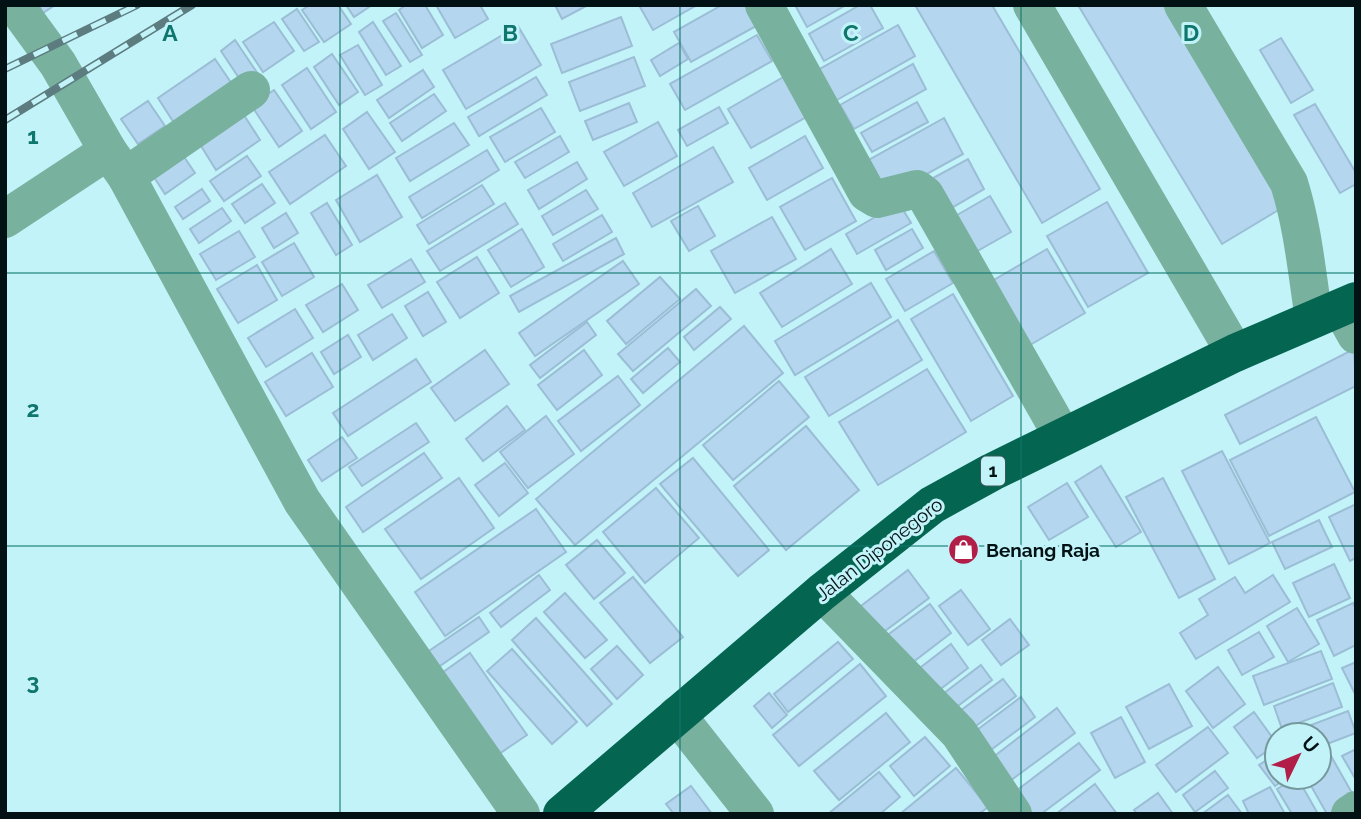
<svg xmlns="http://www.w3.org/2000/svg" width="1361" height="819" font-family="Raleway,sans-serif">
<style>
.building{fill:#b4d7ef;stroke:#9bbdd5;stroke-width:2}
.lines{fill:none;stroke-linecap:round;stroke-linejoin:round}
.minor{stroke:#79b19f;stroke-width:38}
.highway{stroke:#046551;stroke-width:38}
.rail-casing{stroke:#5c7c7f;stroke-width:8}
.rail{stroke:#c2f3f9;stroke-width:5;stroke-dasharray:16;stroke-linecap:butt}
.grid{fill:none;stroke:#0f766e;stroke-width:2;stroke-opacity:0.55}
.labels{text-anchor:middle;stroke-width:6;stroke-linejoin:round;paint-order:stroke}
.shield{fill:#c2f3f9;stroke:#3c5659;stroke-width:2}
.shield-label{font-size:18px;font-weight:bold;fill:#021214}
.street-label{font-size:19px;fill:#021214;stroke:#c2f3f9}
.poi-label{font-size:19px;font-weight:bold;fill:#021214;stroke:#c2f3f9;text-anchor:start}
.grid-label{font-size:23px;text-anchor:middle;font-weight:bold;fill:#0f766e;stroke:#c2f3f9;stroke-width:6;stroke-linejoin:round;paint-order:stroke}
</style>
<rect width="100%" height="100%" fill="#c2f3f9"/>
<!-- building -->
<g class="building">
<path d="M39 5H55L43 13Z"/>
<path d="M310 5H338L351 24 324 42 302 10Z"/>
<path d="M346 5H372L354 17Z"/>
<path d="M406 5H425L443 35 422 48 399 10Z"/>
<path d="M436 5H480L488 19 455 38Z"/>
<path d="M555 5H588L562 19Z"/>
<path d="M644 5H697L653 30 640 7Z"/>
<path d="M722 5H747L758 25 691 62 674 32Z"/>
<path d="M795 5H846L807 27Z"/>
<path d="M860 5H870L883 28 824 61 809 34Z"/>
<path d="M915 5H992L1100 189 1042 223Z"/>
<path d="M1078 5H1164L1285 206 1222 244Z"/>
<path d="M297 9 319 42 304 51 282 19Z"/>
<path d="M396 13 422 55 410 62 383 21Z"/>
<path d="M621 17 632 46 562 73 551 44Z"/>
<path d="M274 22 294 51 263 72 243 42Z"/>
<path d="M373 22 401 66 386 75 359 32Z"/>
<path d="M898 25 915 56 835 101 818 70Z"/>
<path d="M518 26 541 65 466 109 443 70Z"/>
<path d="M757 35 772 61 685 110 670 84Z"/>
<path d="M1281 38 1313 90 1291 103 1260 50Z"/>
<path d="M235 40 258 74 243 84 221 51Z"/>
<path d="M679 43 688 59 660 76 651 60Z"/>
<path d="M358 45 382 85 365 95 340 55Z"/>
<path d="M332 54 358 92 339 105 314 67Z"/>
<path d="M634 57 645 86 580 111 569 82Z"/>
<path d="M215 59 234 87 176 126 158 98Z"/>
<path d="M913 64 926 89 854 129 840 105Z"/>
<path d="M307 68 336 112 311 129 282 85Z"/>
<path d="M423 70 434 87 389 118 377 100Z"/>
<path d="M785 76 808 116 751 148 728 109Z"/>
<path d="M536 77 547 95 479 136 468 117Z"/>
<path d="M274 90 302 131 279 147 251 105Z"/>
<path d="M434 94 446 111 402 141 390 123Z"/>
<path d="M148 101 165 126 138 144 121 119Z"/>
<path d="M917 102 928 122 872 152 861 133Z"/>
<path d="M629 103 637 122 593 140 585 121Z"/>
<path d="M1315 104 1356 173V184L1340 193 1294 115Z"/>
<path d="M719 107 728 123 687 146 678 130Z"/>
<path d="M541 108 555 132 505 162 490 137Z"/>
<path d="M242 112 260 140 216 170 198 141Z"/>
<path d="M367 112 395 152 369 169 343 129Z"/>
<path d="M944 118 963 154 887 196 867 161Z"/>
<path d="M658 122 677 156 624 186 604 152Z"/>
<path d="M454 123 469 145 410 181 396 158Z"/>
<path d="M325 135 346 166 290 204 269 172Z"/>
<path d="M560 136 569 152 525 178 515 162Z"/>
<path d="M805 136 823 168 767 200 749 168Z"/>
<path d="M713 147 733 182 652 227 633 193Z"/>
<path d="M178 148 195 173 165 194 148 168Z"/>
<path d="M487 150 499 170 422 218 409 197Z"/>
<path d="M247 156 261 176 224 201 210 181Z"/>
<path d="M968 159 984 189 941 214 924 183Z"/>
<path d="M577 162 587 179 539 209 528 190Z"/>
<path d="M377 175 402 217 360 242 336 200Z"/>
<path d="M832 178 856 221 805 250 780 207Z"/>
<path d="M262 184 275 203 245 223 232 204Z"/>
<path d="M482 185 494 204 429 244 417 225Z"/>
<path d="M202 189 210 201 183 219 175 207Z"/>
<path d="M586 190 598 209 553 235 542 216Z"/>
<path d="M990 196 1011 232 965 258 945 222Z"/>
<path d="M1107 202 1148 273 1088 307 1047 236Z"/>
<path d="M327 203 352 245 336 255 311 213Z"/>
<path d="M505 203 518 224 440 271 427 251Z"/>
<path d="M899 203 911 223 857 254 846 234Z"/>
<path d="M698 206 715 236 689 251 671 221Z"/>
<path d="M222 208 231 221 199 243 190 229Z"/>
<path d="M286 213 298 233 274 248 262 228Z"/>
<path d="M602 215 612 232 563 261 553 244Z"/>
<path d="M772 217 796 259 735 293 711 251Z"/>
<path d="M522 229 544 267 511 287 488 250Z"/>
<path d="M912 229 923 248 886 270 875 250Z"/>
<path d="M239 231 255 257 216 280 200 254Z"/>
<path d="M616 238 624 254 519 312 510 296Z"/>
<path d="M294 243 314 277 282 296 262 262Z"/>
<path d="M831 249 852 284 782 327 760 293Z"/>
<path d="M1047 249 1085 313 1030 345 992 281Z"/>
<path d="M934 251 953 283 905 311 886 279Z"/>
<path d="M477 257 499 293 460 318 437 282Z"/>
<path d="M411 259 425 282 382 308 368 285Z"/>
<path d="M623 261 639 284 535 356 519 333Z"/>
<path d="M257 265 277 300 238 323 217 289Z"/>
<path d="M660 277 680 299 626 344 607 321Z"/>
<path d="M871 283 891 317 795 375 775 341Z"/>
<path d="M342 284 358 310 323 332 306 305Z"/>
<path d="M696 289 711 306 633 371 618 354Z"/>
<path d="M428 292 446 322 423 336 405 306Z"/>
<path d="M953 294 1013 396 971 421 911 319Z"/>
<path d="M720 307 731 319 694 350 684 337Z"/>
<path d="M295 309 313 338 266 367 248 338Z"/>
<path d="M392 314 407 338 373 360 358 335Z"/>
<path d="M898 320 922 360 829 416 805 377Z"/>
<path d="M587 322 596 335 540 378 530 365Z"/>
<path d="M744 326 783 373 575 545 536 499Z"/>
<path d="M348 335 361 357 334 374 321 352Z"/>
<path d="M668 348 680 362 643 393 631 379Z"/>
<path d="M1354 349 1356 386 1240 444 1225 415Z"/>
<path d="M485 350 509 384 455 421 431 388Z"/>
<path d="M584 350 602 375 557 410 538 385Z"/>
<path d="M312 353 333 387 286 416 265 382Z"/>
<path d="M416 359 431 382 348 436 333 413Z"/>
<path d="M927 369 966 432 878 485 839 422Z"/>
<path d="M618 376 640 405 581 451 558 421Z"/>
<path d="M779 381 809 417 733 480 703 445Z"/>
<path d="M507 406 525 430 483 461 466 439Z"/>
<path d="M546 416 574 454 528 488 500 452Z"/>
<path d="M1316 417 1355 492 1269 536 1230 460Z"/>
<path d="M416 423 429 442 362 486 349 467Z"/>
<path d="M806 426 859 490 786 550 734 486Z"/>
<path d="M342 437 357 458 322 481 308 460Z"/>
<path d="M1222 451 1270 543 1229 564 1182 471Z"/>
<path d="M424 453 442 478 363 532 346 507Z"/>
<path d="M693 458 769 550 738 576 660 484Z"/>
<path d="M505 463 528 493 499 516 475 485Z"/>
<path d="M1101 466 1141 532 1116 547 1075 482Z"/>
<path d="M459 478 494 528 421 579 385 529Z"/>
<path d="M1163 478 1215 579 1179 598 1126 497Z"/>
<path d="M1067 483 1088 517 1049 540 1028 507Z"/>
<path d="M656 488 699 538 645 583 603 532Z"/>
<path d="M1356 504V558L1350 561 1329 517Z"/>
<path d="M536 509 566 552 445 636 415 592Z"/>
<path d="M1319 520 1332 547 1285 569 1272 542Z"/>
<path d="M597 540 625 573 594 599 566 565Z"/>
<path d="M1334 564 1350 598 1309 617 1293 583Z"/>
<path d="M908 570 929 598 877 637 857 609Z"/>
<path d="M539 575 550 590 501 627 490 613Z"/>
<path d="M1273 575 1290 602 1196 659 1180 633 1208 615 1199 599 1235 577 1245 593Z"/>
<path d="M633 577 683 637 650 663 600 603Z"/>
<path d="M961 590 990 629 968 645 939 606Z"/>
<path d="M565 593 607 640 585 658 544 612Z"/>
<path d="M1353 603 1356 609V645L1334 656 1317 620Z"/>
<path d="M930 604 951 633 904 669 882 639Z"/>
<path d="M1297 608 1319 644 1288 662 1267 626Z"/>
<path d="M479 617 489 632 434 670 423 655Z"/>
<path d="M536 618 612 704 587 726 512 640Z"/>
<path d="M1010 619 1029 645 1001 665 982 640Z"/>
<path d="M1259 632 1274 657 1242 675 1228 650Z"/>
<path d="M838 642 853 659 788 712 774 694Z"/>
<path d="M951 644 968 668 930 697 912 674Z"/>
<path d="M617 646 643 675 617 699 591 669Z"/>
<path d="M512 649 577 722 552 744 487 671Z"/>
<path d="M1321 651 1332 679 1264 705 1253 676Z"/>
<path d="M470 653 527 735 496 756 439 675Z"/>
<path d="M1356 662V696L1342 668Z"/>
<path d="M860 664 886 696 799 766 773 735Z"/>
<path d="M981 665 992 680 946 715 935 700Z"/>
<path d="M1218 667 1245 704 1213 728 1186 691Z"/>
<path d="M1003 679 1016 696 965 734 952 717Z"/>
<path d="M1333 683 1342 707 1282 729 1274 706Z"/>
<path d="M1169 684 1192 726 1149 749 1126 707Z"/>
<path d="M769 693 787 715 772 728 754 706Z"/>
<path d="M1021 697 1035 717 980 758 965 739Z"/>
<path d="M1057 708 1075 733 1010 781 992 758Z"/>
<path d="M1348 711 1356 733 1319 747V735H1296L1295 731Z"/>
<path d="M1254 712 1277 744 1257 758 1234 727Z"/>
<path d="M886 713 910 742 839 800 814 771Z"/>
<path d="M1121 717 1145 762 1115 778 1091 733Z"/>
<path d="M1208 727 1228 753 1176 792 1156 765Z"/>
<path d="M925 737 950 766 914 796 890 766Z"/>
<path d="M1079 743 1100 770 1041 814H1020L1008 797Z"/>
<path d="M1356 749V780L1342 756Z"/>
<path d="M1277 753V777H1287L1275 786 1259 765Z"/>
<path d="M1331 756 1356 800 1331 814H1327L1306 777H1319V763Z"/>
<path d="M956 768 988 807 979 814H900Z"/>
<path d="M1215 771 1228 788 1195 812 1183 795Z"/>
<path d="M879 772 900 797 880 814H828Z"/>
<path d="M1297 777 1318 814H1292L1277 789Z"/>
<path d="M1095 784 1117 814H1056Z"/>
<path d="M691 786 712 814H674L666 804Z"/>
<path d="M1270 787 1285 814H1249L1243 801Z"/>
<path d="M1158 793 1173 814H1137L1134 810Z"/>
<path d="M1228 795 1242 814H1202Z"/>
</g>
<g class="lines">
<!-- minor -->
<g class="minor">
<path d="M15 5 58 64 108 151 126 176 302 501 521 814"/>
<path d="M764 5 867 193 877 199 917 189 925 195 1063 437"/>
<path d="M1032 5 1235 353"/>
<path d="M1183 5 1289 183C1303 227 1307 274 1314 319"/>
<path d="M126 176 251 90"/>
<path d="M5 219 108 151"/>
<path d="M1341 308 1356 335"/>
<path d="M822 592 959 733 1013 814"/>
<path d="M677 715 755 814"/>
<path d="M1350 814 1356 810"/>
</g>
<!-- highway -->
<path class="highway" d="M562 814 822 592 932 505 992 472 1235 353 1356 301"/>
<defs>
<g id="rail">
<path d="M5 69 137 5"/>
<path d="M5 120 192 5"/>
</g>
</defs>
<!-- rail casing -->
<use href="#rail" class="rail-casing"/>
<!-- rail -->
<use href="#rail" class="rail"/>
</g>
<!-- grid -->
<path class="grid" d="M340 5V814M680 5V814M1021 5V814M5 273H1356M5 546H1356"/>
<!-- icons -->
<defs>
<symbol id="shop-disc" viewBox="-11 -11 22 22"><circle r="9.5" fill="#b11f49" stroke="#c2f3f9"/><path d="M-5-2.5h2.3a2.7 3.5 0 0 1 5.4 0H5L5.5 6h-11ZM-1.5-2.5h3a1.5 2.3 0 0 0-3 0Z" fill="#fff"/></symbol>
</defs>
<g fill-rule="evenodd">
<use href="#shop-disc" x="946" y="532" width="35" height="35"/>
</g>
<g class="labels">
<!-- shield labels -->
<rect class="shield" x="981" y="456.5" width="24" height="29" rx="5"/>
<g class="shield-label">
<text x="993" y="477">1</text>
</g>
<!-- street labels -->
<g class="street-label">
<text transform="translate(879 549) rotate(-38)" y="7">Jalan Diponegoro</text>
</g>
<!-- poi labels -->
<g class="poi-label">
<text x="986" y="557">Benang Raja</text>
</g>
</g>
<g class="grid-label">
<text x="170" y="41">A</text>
<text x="510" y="41">B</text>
<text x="851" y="41">C</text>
<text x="1191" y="41">D</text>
<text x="33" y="144">1</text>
<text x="33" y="417">2</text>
<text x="33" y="690">3</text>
</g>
<!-- border -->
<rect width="1361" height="819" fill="none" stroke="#021214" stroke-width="14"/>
<!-- north arrow -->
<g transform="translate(1298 756) rotate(47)"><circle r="33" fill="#c2f3f9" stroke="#75999d" stroke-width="2"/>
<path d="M0-5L12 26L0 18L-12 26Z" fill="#b11f49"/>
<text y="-10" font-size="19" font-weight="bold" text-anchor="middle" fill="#021214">U</text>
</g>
</svg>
